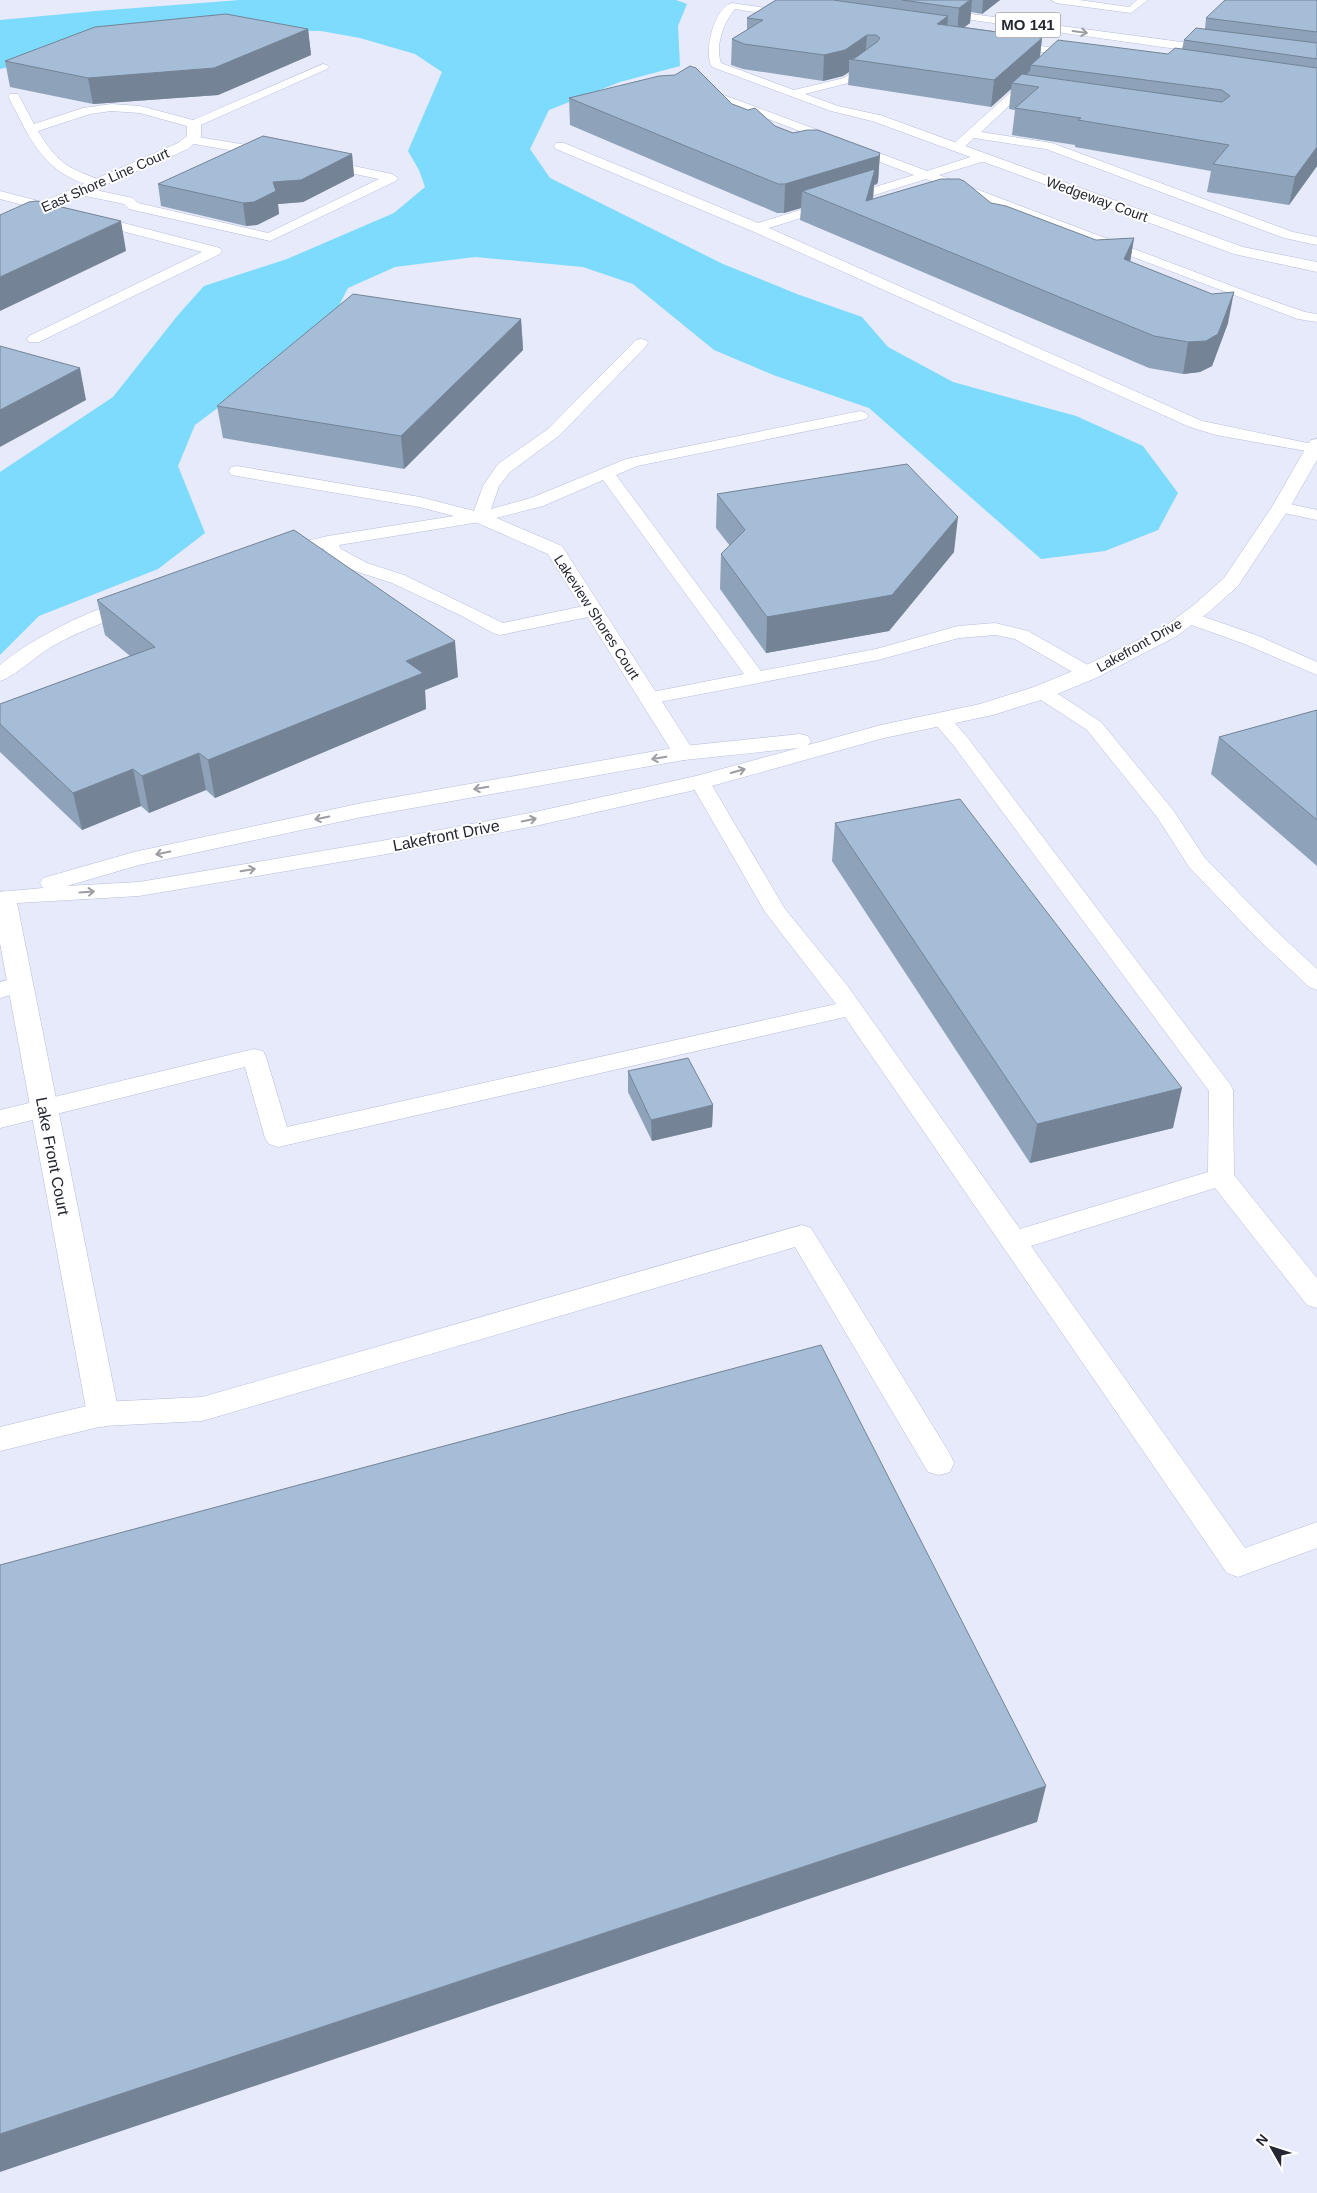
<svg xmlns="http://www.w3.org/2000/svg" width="1317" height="2193" font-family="Arial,sans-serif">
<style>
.built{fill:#e6eafa}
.water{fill:#7ddbfe}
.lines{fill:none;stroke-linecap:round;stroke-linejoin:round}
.lane-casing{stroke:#b7bddd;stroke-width:1}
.street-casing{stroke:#b7bddd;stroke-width:1}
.secondary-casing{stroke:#b7bddd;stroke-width:1}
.highway-casing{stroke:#b7bddd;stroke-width:1}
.lane{fill:#fff;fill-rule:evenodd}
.street{fill:#fff;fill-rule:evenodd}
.secondary{fill:#fff;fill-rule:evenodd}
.highway{fill:#fff;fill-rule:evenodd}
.wall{fill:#8ea3b9}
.shaded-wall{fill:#748496}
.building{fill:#a5bdd7;stroke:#748496}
.oneway{stroke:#9c9da3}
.labels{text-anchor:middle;stroke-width:4;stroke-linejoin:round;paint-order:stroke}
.far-street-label{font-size:14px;fill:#242633;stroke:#fff}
.shield{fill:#fff;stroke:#666770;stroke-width:1}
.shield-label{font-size:15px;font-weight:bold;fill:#242633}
.street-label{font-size:16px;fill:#242633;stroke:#fff}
</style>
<rect width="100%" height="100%" fill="#f4f5fc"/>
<!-- built -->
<rect class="built" x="0" y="0" width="1317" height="2193"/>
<!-- water -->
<path class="water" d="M240 0H676L687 4 678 26 680 66 620 82 549 110 530 149 550 178 723 264 797 294 862 317 888 347 953 382 1076 416 1143 446 1178 493 1158 530 1105 551 1041 559 869 408 776 376 714 350 633 284 583 267 475 257 395 267 348 288 330 323 195 425 178 466 205 533 158 569 39 616 0 655V472L113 397 178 315 204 286 287 259 394 213 425 187 419 170 408 151 442 72 415 54 360 38 321 31 259 30 80 50 0 69V20L96 11Z"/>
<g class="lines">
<defs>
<g id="lane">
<path d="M1051 0H1079L1129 7 1137 0H1148L1131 13 1056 3Z"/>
<path d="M732 3 794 12 799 15 794 18 735 9C723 23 715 46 721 63L794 90 844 78 866 62H874L876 64 874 66 852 82 805 94 838 106 884 116 886 119 884 122 880 123 831 111 712 67C703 52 714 8 732 3Z"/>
<path d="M1007 41 1061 49 1066 52 1061 55 1003 46 1002 44 1003 42Z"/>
<path d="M323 64 327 65 329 67 327 69 194 128 140 113 111 111 90 114 38 131C58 164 68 168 103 181L104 184 103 187 98 188C43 174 32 142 8 96L10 94H18L34 124 83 108 111 104 140 106 193 120Z"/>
<path d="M1034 74 1040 77 1038 79 981 132 1052 143 1293 232 1317 237V245L1284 238 1046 149 974 138 961 150H953L951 147 953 144 1030 75Z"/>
<path d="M697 85 927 171 980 154H988L990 157 988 160 939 175 1253 294 1305 312 1317 314V322L1298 319 926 179 769 228 1202 421 1317 445V453L1216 435 1190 427 752 231 556 149 554 146 556 143H564L758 223 914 175 693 90 691 88 693 86Z"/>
<path d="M192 136 271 149 277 153 271 157 188 143 186 140 188 137Z"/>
<path d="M320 159 392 174 398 178 396 181 270 241 129 209 124 204 76 194 75 191 81 187 133 198 138 203 268 233 379 179 316 166 314 163 316 160Z"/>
<path d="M0 191 220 248 222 251 220 254 39 342H29L27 339 29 336 202 252 0 199Z"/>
<path d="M641 339 646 340 648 343 646 346 560 435 510 472 499 486 491 509 531 498 626 459 860 411 866 413 868 416 866 419 637 466 616 475 761 671 876 649 958 626 995 623 1028 631 1095 669 1098 673 1095 677 1088 679 1081 677 1015 639 995 635 959 638 878 660 649 704 642 702 639 698 642 694 744 674 603 480 543 506 480 522 339 545 341 549 367 563 404 575 503 623 593 604 600 606 602 610 600 614 593 616 500 635 493 633 462 616 392 583 355 571 328 556 323 548 282 557 276 556 273 552 276 548 328 536 454 516 419 507 237 476 231 475 229 471 231 467 237 466 420 497 474 511 483 486 498 464 548 429 636 340Z"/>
<path d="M1281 502 1317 510V520L1275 511 1272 507 1275 503Z"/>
<path d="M133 598 140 600 142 604 140 608C110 620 79 631 51 647 38 655 12 678 0 681V665C34 637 90 609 133 598Z"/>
<path d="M1190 612 1256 635 1317 662V675L1242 643 1183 622 1181 618 1183 614Z"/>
<path d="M1042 686 1049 688 1101 722 1173 810 1205 858 1274 929 1317 969V990L1309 987 1258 939 1189 867 1157 817 1087 730 1035 696 1032 692 1035 688Z"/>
<path d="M941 713 948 715 967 737 1230 1084 1233 1090 1234 1175 1317 1278V1308L1307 1305 1215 1188 1031 1246 1245 1548 1317 1522V1548L1238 1577 1227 1573 845 1017 278 1147 269 1144 265 1138 245 1067 0 1128V1110L254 1049 263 1051 266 1057 287 1127 836 1004 765 912 690 782 693 778 700 776 707 778 710 782 785 909 847 985 1020 1229 1208 1172 1209 1091 953 745 931 719 934 715Z"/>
<path d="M20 977 28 980 32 985 28 990 0 998V982Z"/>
<path d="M802 1225 811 1228 950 1454 954 1463 950 1472 939 1475 928 1472 795 1247 202 1421 103 1426 0 1451V1427L103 1402 202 1397Z"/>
</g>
<g id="street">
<path d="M880 115 1243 247 1317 262V272L1234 254 875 122 873 119 875 116Z"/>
<path d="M194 120 201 124V137L188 149 29 218 0 226V217L19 212 178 143 187 136V124Z"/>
<path d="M480 511 562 546 695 753 692 758 684 760 676 758 548 554 473 521 471 517 473 513Z"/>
<path d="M4 891 13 893 16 898 119 1414 114 1423 103 1427 92 1423 87 1414 0 943V892Z"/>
</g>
<path id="secondary" d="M1317 439V460L1290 507 1238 586 1209 612 1177 636 1096 678 1050 697 993 715 884 738 708 787 535 826 381 855 139 896 0 904V892L43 888 40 883 43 878 134 852 362 803 684 746 800 734 808 736 811 741 808 745 881 725 980 704 1034 687 1080 668 1163 628 1195 604 1224 578 1272 507 1308 444 1311 440ZM799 748 696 776 535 812 381 841 139 882 67 886 139 865 362 817 684 760Z"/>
<path id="highway" d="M934 9 1219 47 1225 51 1219 55 930 14 928 12Z"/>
</defs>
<!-- lane casing -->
<use href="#lane" class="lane-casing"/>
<!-- street casing -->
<use href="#street" class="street-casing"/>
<!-- secondary casing -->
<use href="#secondary" class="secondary-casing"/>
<!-- highway casing -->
<use href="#highway" class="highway-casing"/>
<!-- lane -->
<use href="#lane" class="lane"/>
<!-- street -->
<use href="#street" class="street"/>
<!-- secondary -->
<use href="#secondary" class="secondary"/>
<!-- highway -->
<use href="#highway" class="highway"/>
</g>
<!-- wall -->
<g class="wall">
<path d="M776 0H1000L982 14 971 12 970 23 964 27 1042 38 1040 57 1168 54 1182 49 1184 40 1205 29 1206 18 1317 0V166L1289 205 1207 192 1211 171 1075 147V145L1012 135 1015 110 1009 109 1011 89 991 107 848 85 849 72 843 76 823 81 743 69 731 65 732 39 747 30V18Z"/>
<path d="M308 29 311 55 218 95 93 104 10 87 5 61Z"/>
<path d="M675 75 775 126 793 133 880 153 878 181 877 184 874 185 873 199 991 203 1096 240 1134 238 1130 262 1228 323 1212 366 1200 372 1183 374 1149 368 800 220 801 208 784 213H777L570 125 569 98Z"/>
<path d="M352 154 354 176 303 202 278 204 279 214 257 225 246 226 161 206 158 184Z"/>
<path d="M521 319 523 350 404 469 223 438 217 406Z"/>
<path d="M717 494 954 552 889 631 766 653 720 589 721 554 730 546 716 528Z"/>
<path d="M97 600 458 677 425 690 426 709 215 798 206 790 149 813 141 806 82 830 0 752V704L130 656 105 635Z"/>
<path d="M1317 710V866L1211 774 1219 737Z"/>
<path d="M835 823 1173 1128 1030 1163 832 861Z"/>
<path d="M628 1071 713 1105 712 1127 652 1141 628 1092Z"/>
</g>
<!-- shaded-wall -->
<g class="shaded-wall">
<path d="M970 0H972L970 23 957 33 959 8Z"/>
<path d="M983 0H1000L982 14Z"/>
<path d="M948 16 946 41 937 24Z"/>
<path d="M308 29 311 55 218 95 93 104 88 78Z"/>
<path d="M867 35 865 60 849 59V72L843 76 823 81 824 55Z"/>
<path d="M1042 38 1039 63 1031 65 1030 71 1017 83H1012L1011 89 991 107 994 80Z"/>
<path d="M1317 147V166L1289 205 1295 177Z"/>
<path d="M880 153 878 181 877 184 874 185 873 197 868 218 802 191 801 208 784 213 785 184Z"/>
<path d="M352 154 354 176 303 202 278 204 279 214 257 225 246 226 243 203 273 182Z"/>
<path d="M121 221 126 251 0 311V277Z"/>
<path d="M1134 238 1129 268 1124 259Z"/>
<path d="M1234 292 1228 323 1212 366 1200 372 1183 374 1188 342Z"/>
<path d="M521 319 523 350 404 469 401 436Z"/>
<path d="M80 368 86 400 0 447V410Z"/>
<path d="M958 517 954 552 889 631 766 653 767 617Z"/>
<path d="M455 641 458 677 425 690 426 709 215 798 208 760 406 661Z"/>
<path d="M199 753 206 790 149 813 142 776Z"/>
<path d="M133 769 141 806 82 830 73 793Z"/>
<path d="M1182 1088 1173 1128 1030 1163 1037 1124Z"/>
<path d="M713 1105 712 1127 652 1141 651 1120Z"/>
<path d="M1046 1786 1037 1822 0 2172V2134Z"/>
</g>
<!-- building -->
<g class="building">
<path d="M776 0H833L948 16 937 24 1042 38 994 80 849 59 855 58 877 42 880 38 876 35H867L845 50 824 55 744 44 732 39 763 20 747 18Z"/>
<path d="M902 0H970L959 8Z"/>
<path d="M1225 0H1317V32L1206 18Z"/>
<path d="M226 14 308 29 214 68 88 78 5 61 95 27Z"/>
<path d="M1196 28 1317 43V59L1184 40Z"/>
<path d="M1058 40 1168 54 1175 48 1317 68V147L1295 177 1213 164 1229 145 1078 120 1081 118 1015 108 1039 87 1012 83 1022 74 1222 102 1230 96 1222 90 1031 65Z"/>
<path d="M690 66 696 68 732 104 748 110 755 108 775 126 793 133 807 130H818L880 153 879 156 785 184H778L569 98 659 76 675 75Z"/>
<path d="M263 136 352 154 301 180 273 182 276 191 254 202 243 203 158 184Z"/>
<path d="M875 169 866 201 941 179H959L964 181 991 203 1006 206 1096 240 1134 238 1124 259 1212 294 1234 292 1218 334 1206 341 1188 342 1154 336 802 191Z"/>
<path d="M36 201 121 221 0 277V215L29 202Z"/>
<path d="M353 294 521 319 401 436 217 406Z"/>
<path d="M0 346 80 368 0 410Z"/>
<path d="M907 464 958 517 892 595 767 617 721 554 745 530 717 494Z"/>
<path d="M294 530 455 641 406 661 423 673 208 760 199 753 142 776 133 769 73 793 0 724V704L155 647 97 600Z"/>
<path d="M1317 710V820L1219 737Z"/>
<path d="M960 799 1182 1088 1037 1124 835 823Z"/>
<path d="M688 1058 713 1105 651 1120 628 1071Z"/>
<path d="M821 1345 1046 1786 0 2134V1565Z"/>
</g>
<!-- one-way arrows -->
<defs><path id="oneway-shaft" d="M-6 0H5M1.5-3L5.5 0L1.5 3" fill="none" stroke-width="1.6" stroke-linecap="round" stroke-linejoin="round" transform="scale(1.25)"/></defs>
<g class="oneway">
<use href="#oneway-shaft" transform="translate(1080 32) rotate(8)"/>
<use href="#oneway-shaft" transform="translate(659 758) rotate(170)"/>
<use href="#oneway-shaft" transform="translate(738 771) rotate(-16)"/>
<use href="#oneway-shaft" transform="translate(481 788) rotate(170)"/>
<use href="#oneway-shaft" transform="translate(322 818) rotate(168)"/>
<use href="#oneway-shaft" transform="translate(529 820) rotate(-11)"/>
<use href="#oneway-shaft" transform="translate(163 853) rotate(168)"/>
<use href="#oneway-shaft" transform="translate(248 870) rotate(-10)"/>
<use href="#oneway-shaft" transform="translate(87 892) rotate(-4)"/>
</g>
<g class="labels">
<!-- far-street labels -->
<g class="far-street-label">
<text transform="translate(105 180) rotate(-24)" y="5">East Shore Line Court</text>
<text transform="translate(1097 199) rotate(20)" y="5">Wedgeway Court</text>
<text transform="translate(597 617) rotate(57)" y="5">Lakeview Shores Court</text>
<text transform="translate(1139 645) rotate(-29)" y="5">Lakefront Drive</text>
</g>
<!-- shield labels -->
<rect class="shield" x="995.5" y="12.5" width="65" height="25" rx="4"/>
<g class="shield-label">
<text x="1028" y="30">MO 141</text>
</g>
<!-- street labels -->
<g class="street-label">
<text transform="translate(446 835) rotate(-11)" y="6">Lakefront Drive</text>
<text transform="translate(53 1156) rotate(79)" y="6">Lake Front Court</text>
</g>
</g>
<!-- north arrow -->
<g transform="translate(1272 2148) rotate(309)" stroke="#ffffff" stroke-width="4" paint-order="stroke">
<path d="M0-4L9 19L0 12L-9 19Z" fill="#242633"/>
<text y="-8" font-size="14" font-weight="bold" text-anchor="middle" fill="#242633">N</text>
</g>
</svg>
